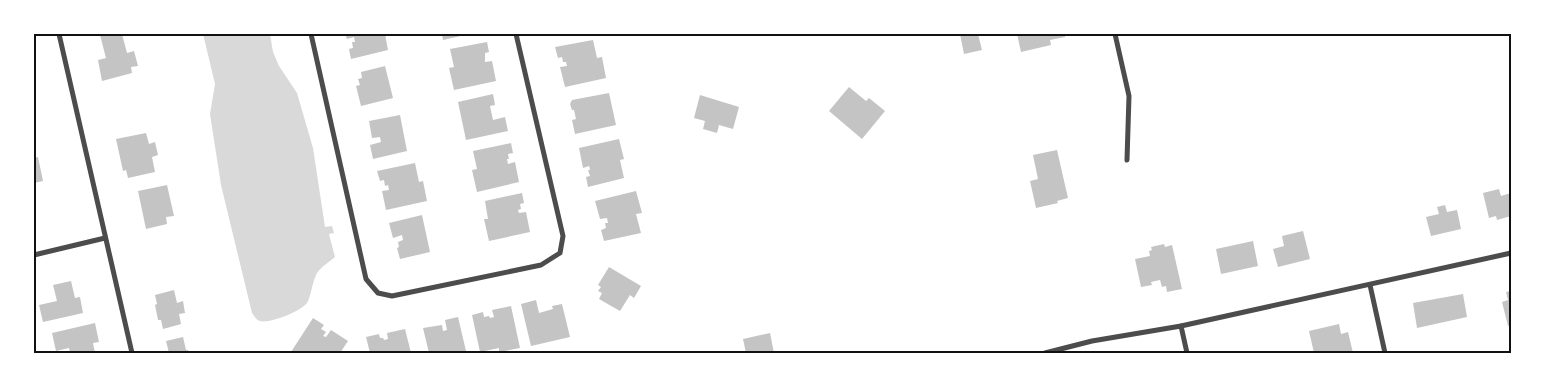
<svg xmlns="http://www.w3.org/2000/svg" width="1545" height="387" font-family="Ubuntu,sans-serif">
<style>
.water{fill:#d9d9d9}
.building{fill:#c4c4c4}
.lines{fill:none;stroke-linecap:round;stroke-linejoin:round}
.minor{stroke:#4c4c4c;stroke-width:5}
.neatline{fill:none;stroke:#111;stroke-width:2}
</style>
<rect width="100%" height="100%" fill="#fff"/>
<!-- water -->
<path class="water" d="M203 34H270L273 52 279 66 297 93 313 148 325 227 332 226 334 233 329 234 335 257C329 262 321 267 317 273 312 282 311 297 307 303 301 311 270 324 260 321 256 320 255 317 252 313L221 185 210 114 215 84Z"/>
<!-- building -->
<g class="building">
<path d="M106 34H122L127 53 134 51 138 66 131 67 132 73 102 81 98 60 106 58 100 35Z"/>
<path d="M345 34H385L388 50 351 59 349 49 353 48 352 42H355L354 37 347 39Z"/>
<path d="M442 34H465V35L443 40Z"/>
<path d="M960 34H978L982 50 964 54Z"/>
<path d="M1017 34H1065V37L1050 40 1051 45 1021 52Z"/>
<path d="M593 40 597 58 602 57 606 78 565 87 560 67 567 66 566 62H563L562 57 558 58 555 47Z"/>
<path d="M487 42 489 52 485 53V62L492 61 496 81 454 90 449 68 454 67 450 49Z"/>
<path d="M385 66 393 98 361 106 356 86 360 85 358 79 362 78 361 72Z"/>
<path d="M849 87 866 101 869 98 885 111 862 139 829 111Z"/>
<path d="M609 93 616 125 575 134 572 120 576 119 574 110H572L570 104 572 100Z"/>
<path d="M493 94 495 105 490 106 493 120 505 117 508 131 466 140 458 102Z"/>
<path d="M700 95 739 107 733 129 719 125 717 133 703 129 705 121 694 118Z"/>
<path d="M400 115 407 151 373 159 370 145 381 142 380 137 372 138 369 121Z"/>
<path d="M146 133 149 144 155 142 158 155 152 157 155 172 128 178 126 170 123 171 116 139Z"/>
<path d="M619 139 624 159 620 160 624 178 588 187 586 177 590 176 588 170H590L589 166 583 168 579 148Z"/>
<path d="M511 143 513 153 508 154 509 159H507L508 164 515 162 519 182 477 192 472 170 477 169 473 151Z"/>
<path d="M1057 150 1068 198 1057 201 1058 203 1036 208 1030 181 1038 179 1033 155Z"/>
<path d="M38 157 43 181 34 183V158Z"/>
<path d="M415 163 419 182 423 181 427 201 386 210 382 191 389 190 388 185 385 186 384 180 380 181 377 171Z"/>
<path d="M167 185 174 216 166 217 167 224 146 229 138 191Z"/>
<path d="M1499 189 1501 196 1511 193V216L1497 220 1496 216 1489 218 1483 193Z"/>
<path d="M636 191 642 213 636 214 641 233 604 241 601 230 606 228 605 223H608L607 218 600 219 595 201Z"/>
<path d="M522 193 524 203 520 204 521 209 518 210 519 213 526 212 530 232 489 241 484 219H488L485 201Z"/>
<path d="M1445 205 1447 212 1457 210 1461 229 1431 236 1426 217 1439 214 1437 207Z"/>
<path d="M422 215 430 252 400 259 397 248 399 247 398 242 403 240 402 235 393 238 389 223Z"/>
<path d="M1303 231 1310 259 1278 267 1273 249 1284 246 1282 236Z"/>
<path d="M1253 241 1258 266 1221 274 1216 249Z"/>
<path d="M1164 244 1165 247 1172 245 1182 289 1167 292 1166 286 1162 287 1160 280 1151 282 1152 285 1141 287 1135 259 1150 256 1149 251 1152 250 1151 247Z"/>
<path d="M609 267 641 286 634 298 630 295 620 311 599 299 602 293 598 291 601 287 598 285Z"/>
<path d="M71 281 75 298 80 297 83 313 43 322 39 305 57 301 53 285Z"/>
<path d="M174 290 177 303 183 301 185 313 179 314 181 324 163 329 161 320H158L155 305 157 304 155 295Z"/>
<path d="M1511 291V325L1508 326 1502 302 1508 300 1506 292Z"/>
<path d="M1463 294 1467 317 1417 328 1413 303Z"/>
<path d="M536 300 539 313 553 309 552 306 562 304 570 337 531 346 521 304Z"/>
<path d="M511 306 520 348 499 352V348L480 352 472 315 483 312 484 317 489 316 490 318 494 317 492 310Z"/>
<path d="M458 317 466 351 455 353H429L423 328 442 325 443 331 447 330 445 320Z"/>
<path d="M313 318 324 325 321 329 326 332 323 336 326 337 331 330 348 341 340 353H293L291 352Z"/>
<path d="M95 323 99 342 93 343 95 353H70L69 348 56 351 52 333Z"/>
<path d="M1339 324 1341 334 1348 332 1353 353H1314L1309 331Z"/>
<path d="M405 329 411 353H370L366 337 379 334 380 338H383L384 340 388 339 387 333Z"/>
<path d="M770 333 774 353H746L743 339Z"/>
<path d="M183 337 186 350H188L189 353H169L166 341Z"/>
</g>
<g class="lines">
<!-- minor -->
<g class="minor">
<path d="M59 34 132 353"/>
<path d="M311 34 366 279 378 293 392 296 541 265 560 253 563 236 516 34"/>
<path d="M1115 34 1129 96 1127 160"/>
<path d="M34 255 105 238"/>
<path d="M1370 285 1385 353"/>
<path d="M1181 326 1187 353"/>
<path d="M1045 353 1092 341 1181 326 1511 253"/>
</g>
</g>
<!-- border -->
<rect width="1545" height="387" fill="none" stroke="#ffffff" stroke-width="70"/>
<rect x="35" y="35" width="1475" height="317" class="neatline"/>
</svg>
